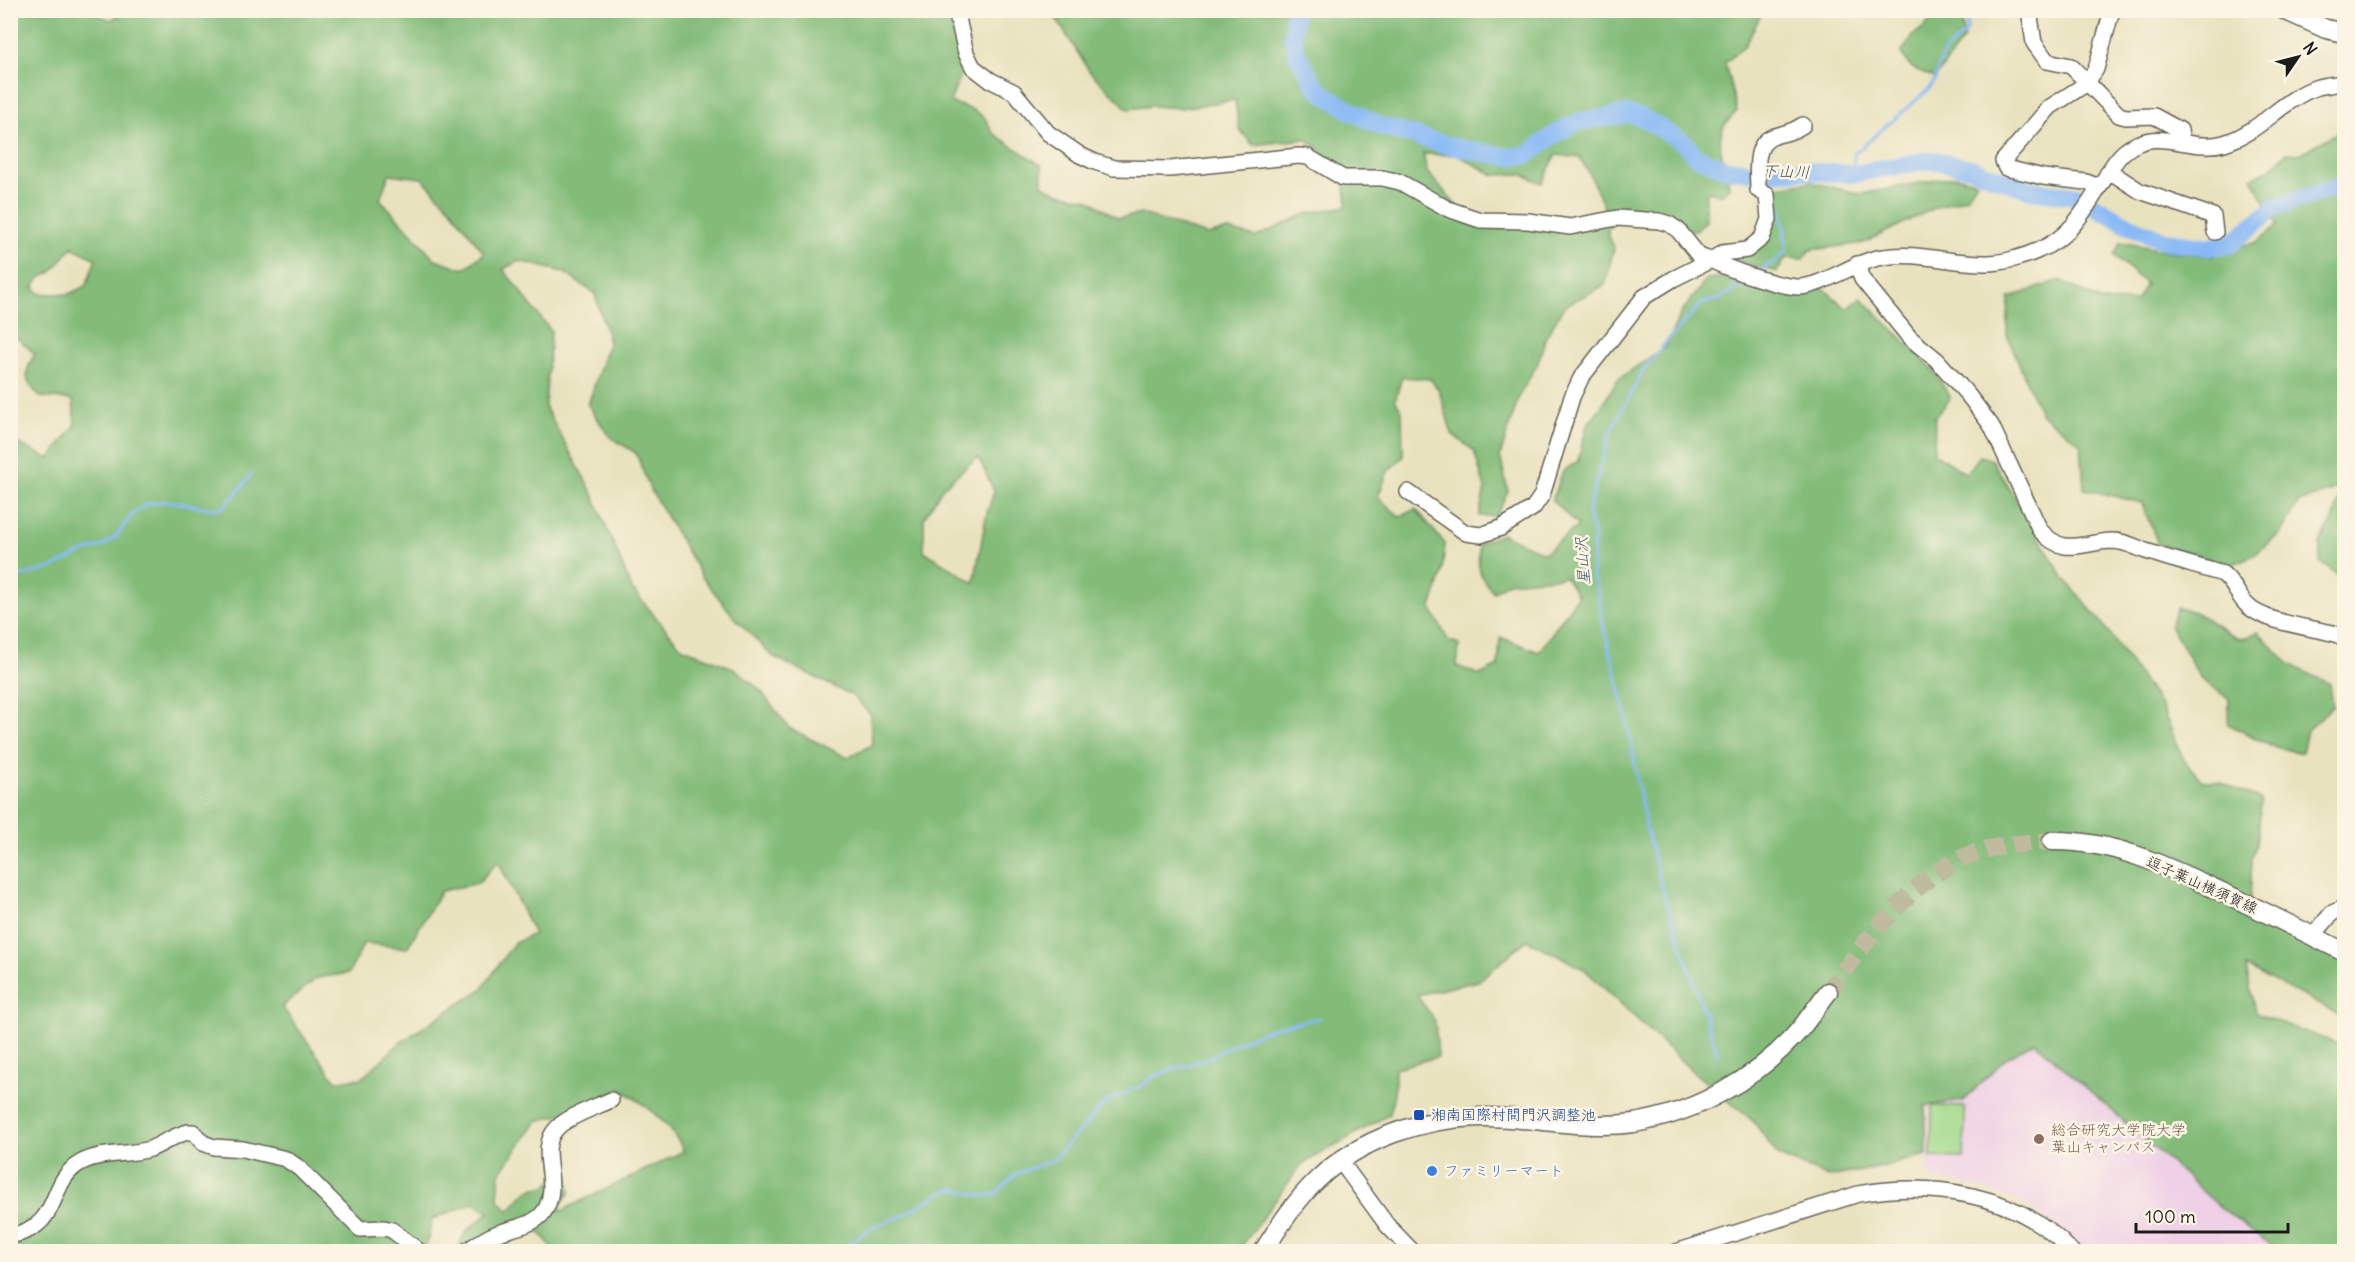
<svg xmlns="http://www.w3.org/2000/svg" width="2355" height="1262" font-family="Delius,'Klee One',sans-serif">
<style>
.built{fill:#efd0e6}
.green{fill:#a4dc8e;stroke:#607c55;stroke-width:1.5}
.forest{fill:#83bc79;stroke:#506c4a;stroke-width:1.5;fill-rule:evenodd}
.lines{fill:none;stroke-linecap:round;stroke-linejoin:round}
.stream{stroke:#89b9f5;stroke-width:3}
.river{stroke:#89b9f5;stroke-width:18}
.major-tunnel{stroke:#c0ba9e;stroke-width:18;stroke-dasharray:18 9;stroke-linecap:butt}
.minor-casing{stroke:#646155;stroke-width:18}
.major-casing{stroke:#646155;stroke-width:21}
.minor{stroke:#fff;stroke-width:15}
.major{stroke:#fff;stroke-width:18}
.transit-dot{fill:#1a4fb4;stroke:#fcf5e5;stroke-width:2}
.education-dot{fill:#8d6e63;stroke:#fcf5e5;stroke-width:2}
.shop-dot{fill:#3f7fe0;stroke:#fcf5e5;stroke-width:2}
.labels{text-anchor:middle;stroke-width:5;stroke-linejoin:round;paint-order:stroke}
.street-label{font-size:15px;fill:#1c1c1c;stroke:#fcf5e5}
.transit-label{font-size:15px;fill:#164399;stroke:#fcf5e5;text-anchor:start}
.education-label{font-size:15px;fill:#785e54;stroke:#fcf5e5;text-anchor:start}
.shop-label{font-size:15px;fill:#366cbe;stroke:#fcf5e5;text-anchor:start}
.water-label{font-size:16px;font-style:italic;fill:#425368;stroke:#fcf5e5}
</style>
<rect width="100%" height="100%" fill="#fcf5e5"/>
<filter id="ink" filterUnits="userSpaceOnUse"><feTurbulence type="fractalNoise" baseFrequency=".0167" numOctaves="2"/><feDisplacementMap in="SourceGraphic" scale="12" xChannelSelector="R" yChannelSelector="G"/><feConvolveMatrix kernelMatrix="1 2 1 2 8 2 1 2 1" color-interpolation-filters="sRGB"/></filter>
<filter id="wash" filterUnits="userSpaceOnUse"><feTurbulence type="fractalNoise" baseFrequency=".008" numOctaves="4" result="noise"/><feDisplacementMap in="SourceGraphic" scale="24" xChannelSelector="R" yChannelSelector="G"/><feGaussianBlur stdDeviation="1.35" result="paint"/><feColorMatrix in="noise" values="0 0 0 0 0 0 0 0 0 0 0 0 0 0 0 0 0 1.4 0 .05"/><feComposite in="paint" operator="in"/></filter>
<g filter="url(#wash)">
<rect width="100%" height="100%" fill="#e9e2be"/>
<!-- built -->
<path class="built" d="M2024 1030 2344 1251H2086L2074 1239 2025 1205 1988 1190 1928 1177V1100Z"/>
<!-- green -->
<path class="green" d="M1932 1106 1965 1107 1964 1158 1931 1157Z"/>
<!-- forest -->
<g class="forest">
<path d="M127 10 945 11 965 64 950 102 973 110 985 118 993 133 1042 166V185L1059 193 1088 199 1118 218 1142 214 1207 235 1228 230 1256 237 1308 213 1347 206 1343 169 1306 139 1253 145 1239 129 1235 100 1181 108 1152 106 1128 109 1090 72 1052 12 1023 11H1759L1762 13 1745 45 1725 63 1737 111C1733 116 1724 123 1722 130 1716 149 1728 169 1729 188L1721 195 1710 191 1706 194V221L1697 230H1687L1646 215 1619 214 1607 231 1614 248 1605 285 1564 306 1545 339 1538 363 1519 396 1500 456 1508 491 1496 516H1479L1485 488 1474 451 1452 434 1439 390 1430 379 1402 377 1395 400 1402 411 1403 457 1388 471 1378 497 1400 517 1416 509 1445 544 1442 574 1431 608 1448 640 1459 644 1457 666 1480 675 1498 666 1500 637 1539 652 1578 596 1565 577 1508 582 1494 592C1478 579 1476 562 1480 543L1502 534 1544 553 1578 526 1552 500 1563 471 1578 461 1587 425 1601 407 1617 380 1665 347 1682 312 1707 279 1724 277 1790 290 1821 286 1847 309 1861 298 1931 367 1951 398 1935 417 1934 453 1966 474 1980 456 1992 460 2063 577 2102 623 2161 706 2184 760 2201 780 2219 782 2261 800 2258 837 2252 859 2250 903 2344 957V1017L2246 967 2255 1013 2344 1046V1251H2279L2220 1207 2035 1042 2007 1057 1963 1101 1925 1106 1927 1155 1878 1168 1829 1177 1778 1156 1754 1122 1691 1070 1584 969 1527 940 1478 981 1417 995 1435 1021 1438 1057 1395 1068V1087L1390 1114 1302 1164 1238 1251 556 1252 540 1233 528 1230C507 1241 490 1251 466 1251L459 1244 465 1233 489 1212 474 1203 432 1219 426 1247 427 1251H11L10 438 11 440 49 459 75 426 73 400 40 397C24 380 23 373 35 354L16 337 11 336V11H89L111 20ZM1423 154 1457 155 1494 175 1521 174 1542 183 1556 155 1580 158 1590 175 1607 214 1560 230 1472 223 1427 172ZM389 174 422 178 451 209 484 253 464 269 435 259 380 199ZM72 247 96 259 86 286 69 294H40L33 287 41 277 52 272ZM519 261 563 272 595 294 609 341 588 405 610 437 636 453 650 489 703 578 735 618 772 656 853 696 870 714 872 745 848 758 789 728 760 690 735 669 681 647 632 589 592 492 545 407 551 331 503 269ZM978 457 994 491 986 517 974 583 924 551V518L943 487ZM498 861 534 934 514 943 482 989 402 1041 362 1078 336 1081 282 1007 317 978 349 973 364 943 407 948 441 891 478 883ZM621 1089C646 1105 671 1124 684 1151L561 1211 560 1206 570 1192 567 1176 561 1173 546 1186 531 1189 523 1195 509 1211 498 1199 500 1173 537 1121 571 1112Z"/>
<path d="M1944 10 1961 11 1964 38 1935 78 1912 68 1901 53 1914 35Z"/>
<path d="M2344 129V482L2328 492 2299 502 2280 534 2254 555 2231 565 2158 544 2142 503 2084 489 2081 444 2040 413 2007 335 2009 298 2060 280 2103 302 2136 301 2146 284 2114 255 2121 242 2162 250 2212 256 2238 246 2255 243 2278 225 2252 178 2271 168 2286 153 2299 154Z"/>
<path d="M1956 176 1977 182 1967 197 1934 208 1864 243 1810 250 1803 259 1786 258 1777 272 1735 261 1736 256 1773 222 1777 187 1811 182 1861 194Z"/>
<path d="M2344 483V579L2320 562V542L2333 520Z"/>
<path d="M2177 608 2195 612 2238 639 2245 638 2258 632 2289 664 2330 684 2333 706 2307 730 2302 753 2271 746 2228 724 2229 699 2201 679 2170 625Z"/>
</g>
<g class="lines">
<!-- stream -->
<g class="stream">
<path d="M1853 174 1854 154 1929 89 1935 80 1943 53 1967 31 1968 10"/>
<path d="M1759 272 1786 253C1786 225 1780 198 1763 174"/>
<path d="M10 578 49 569 81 553 105 545 117 535 133 514 147 504 168 501 214 509 223 507 242 487 251 474"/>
<path d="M1718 1054 1661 886 1645 823 1625 710 1603 624 1598 593 1592 575 1594 537 1588 512 1609 435 1644 369 1672 335 1702 303 1719 299 1747 281"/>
<path d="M618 1252C639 1244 654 1246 675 1252"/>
<path d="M837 1252 873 1227 902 1216 942 1192 955 1189 979 1195 989 1196 997 1193 1016 1174 1053 1160 1106 1102 1141 1086 1156 1075 1204 1060 1239 1042 1275 1027 1319 1018"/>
</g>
<!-- river -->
<path class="river" d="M1295 10 1293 39 1297 54 1315 85 1324 94 1351 111 1380 126 1450 146 1485 153 1510 157 1527 155 1554 135 1577 122 1629 114 1643 118 1683 142 1697 157 1726 169 1762 173 1804 171 1853 174 1925 161H1938L1970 168 2030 190 2076 196 2130 226 2165 241 2209 247 2229 245 2275 207 2344 185"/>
</g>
</g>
<g filter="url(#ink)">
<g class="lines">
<!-- major-tunnel -->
<path class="major-tunnel" d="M1828 992C1868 939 1919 866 1988 849 2009 844 2031 843 2052 841"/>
<defs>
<g id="minor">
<path d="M956 10 966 53 973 67 990 80 1014 92 1048 133 1080 155 1095 162 1114 168 1170 169 1299 156 1308 157 1343 178H1382L1400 182 1448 209 1480 220 1528 221 1570 227 1617 218 1659 221 1669 224 1678 230 1699 256 1711 260 1722 253 1747 250 1762 238 1769 219 1767 195 1758 190C1758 173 1753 145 1772 137 1785 132 1790 134 1803 125"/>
<path d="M2029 10 2034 43 2047 61 2071 66 2119 115 2126 117 2154 116 2180 130 2182 142"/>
<path d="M2109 171 2140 191 2213 216 2215 232"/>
<path d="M2099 187 2086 182 2043 177 2006 168 2003 161 2050 107 2086 84 2096 69 2112 10"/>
<path d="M1857 264 1862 279 1910 338 1937 360 1968 395 1991 425 2040 530C2064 558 2081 542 2112 541 2124 541 2133 546 2143 550 2169 559 2197 566 2223 574 2234 583 2237 595 2246 604 2261 622 2313 628 2336 634L2344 638"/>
<path d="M1408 492 1466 533 1481 535 1501 528 1533 508 1542 495 1572 397 1581 378 1644 297 1673 279 1711 260C1730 270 1777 286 1798 287 1823 287 1854 261 1883 257 1918 251 1951 264 1987 263 2003 263 2024 257 2039 250 2073 236 2086 207 2105 178 2110 169 2116 159 2124 152 2157 124 2189 153 2224 143 2260 133 2283 98 2318 87 2326 85 2336 84 2344 83"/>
<path d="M2313 936 2332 913 2344 908"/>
<path d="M1341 1162 1387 1225 1413 1252"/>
<path d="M10 1236C63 1225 46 1187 77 1165 97 1151 127 1156 150 1149 163 1144 174 1135 188 1132H193L203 1143 214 1147 243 1149 286 1159 299 1168 360 1229 384 1228 392 1230 420 1252"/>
<path d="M465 1252C474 1246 483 1239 493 1235 508 1228 532 1227 543 1213 564 1185 534 1150 558 1127 569 1116 596 1107 611 1100"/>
<path d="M1676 1252 1858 1194C1931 1181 2019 1193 2072 1252"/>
</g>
<g id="major">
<path d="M2284 10 2326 29 2344 33"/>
<path d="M2052 841C2110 840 2162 864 2213 888 2257 908 2301 930 2344 952"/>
<path d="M1263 1252C1279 1226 1296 1200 1318 1179 1360 1139 1422 1118 1480 1117 1531 1116 1583 1130 1634 1123 1695 1113 1754 1080 1795 1035 1807 1022 1817 1006 1828 992"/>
</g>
</defs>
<!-- minor casing -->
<use href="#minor" class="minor-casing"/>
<!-- major casing -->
<use href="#major" class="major-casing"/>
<!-- minor -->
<use href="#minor" class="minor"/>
<!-- major -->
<use href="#major" class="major"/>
</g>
</g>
<!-- markers -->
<rect class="transit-dot" x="1413" y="1109" width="12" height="12" rx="3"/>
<circle class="education-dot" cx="2039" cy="1139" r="6"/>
<circle class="shop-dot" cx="1432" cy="1171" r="6"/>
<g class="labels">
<!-- street labels -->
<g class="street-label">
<text transform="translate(2202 885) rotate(24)" y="5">逗子葉山横須賀線</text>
</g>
<!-- transit labels -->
<g class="transit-label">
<text x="1431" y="1120">湘南国際村間門沢調整池</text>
</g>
<!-- education labels -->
<g class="education-label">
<text x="2051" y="1135">総合研究大学院大学<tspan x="2051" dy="17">葉山キャンパス</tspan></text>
</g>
<!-- shop labels -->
<g class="shop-label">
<text x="1444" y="1176">ファミリーマート</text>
</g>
<!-- water labels -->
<g class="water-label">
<text transform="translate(1786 171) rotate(2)" y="6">下山川</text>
<text transform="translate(1582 561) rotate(-94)" y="6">星山沢</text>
</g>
</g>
<!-- margin -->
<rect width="2355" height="1262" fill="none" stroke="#fcf5e5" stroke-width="36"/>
<!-- north arrow -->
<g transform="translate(2298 57) rotate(55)" stroke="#fcf5e5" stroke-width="4.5" paint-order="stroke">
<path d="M0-4.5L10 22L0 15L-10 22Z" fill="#1c1c1c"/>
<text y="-9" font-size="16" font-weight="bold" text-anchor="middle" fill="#1c1c1c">N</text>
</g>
<!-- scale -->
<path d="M2136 1223v9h152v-9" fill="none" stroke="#1c1c1c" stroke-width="3"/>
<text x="2145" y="1223" font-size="18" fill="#1c1c1c" stroke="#fcf5e5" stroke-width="4.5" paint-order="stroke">100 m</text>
</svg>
